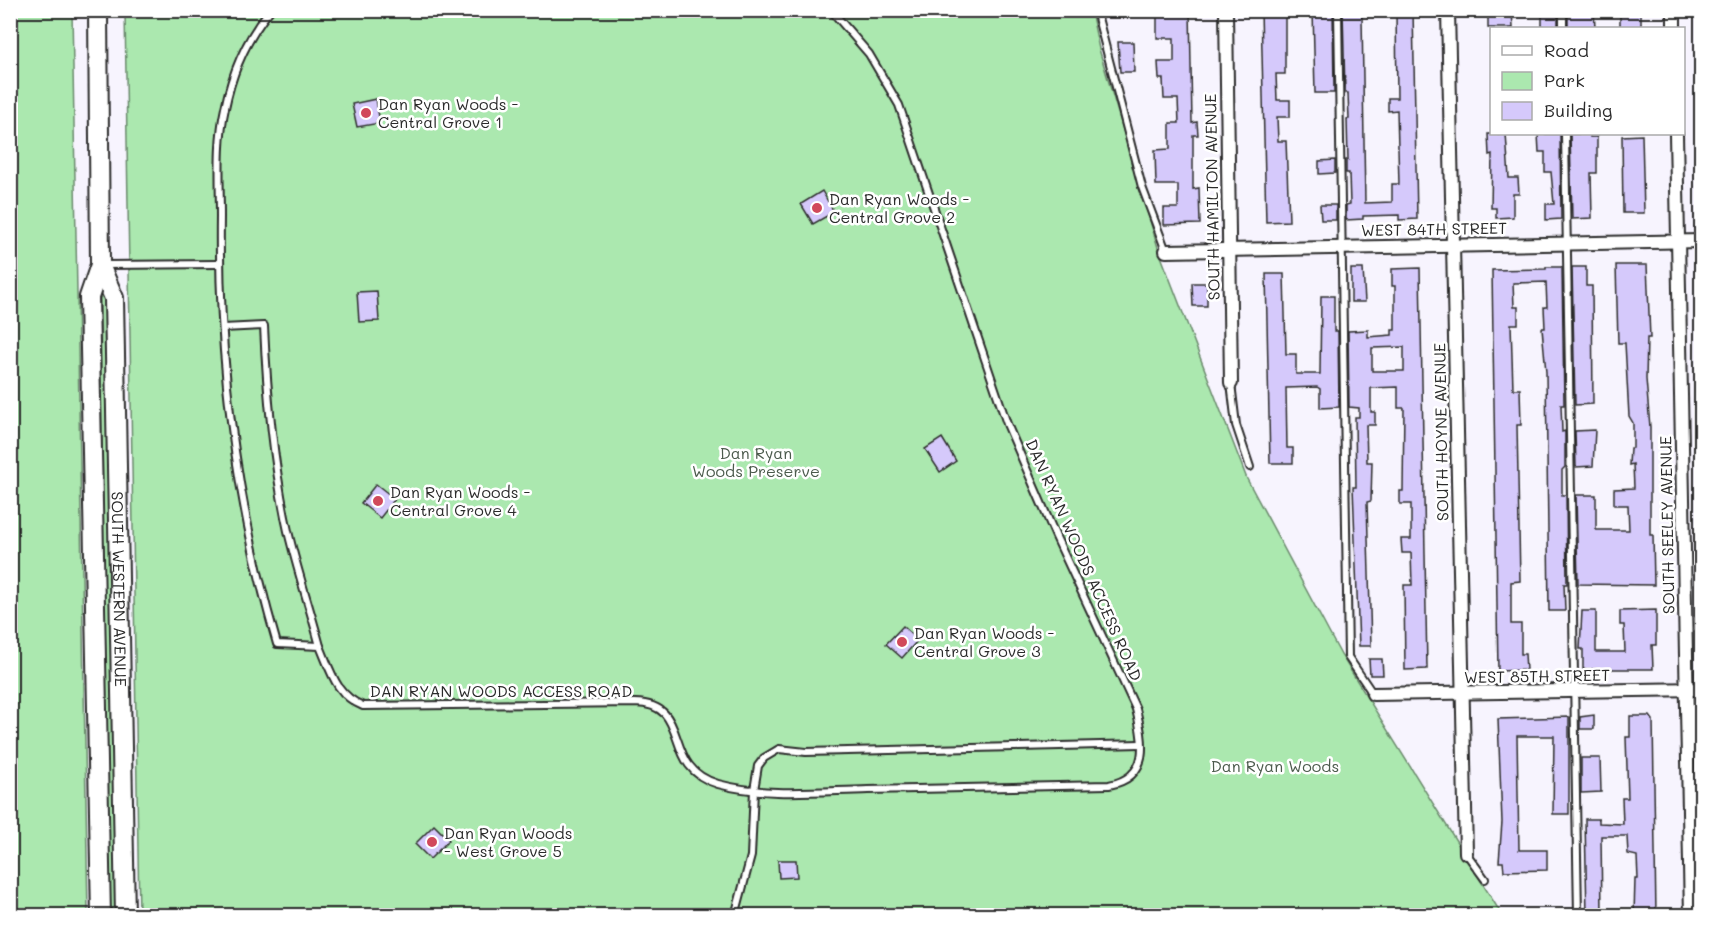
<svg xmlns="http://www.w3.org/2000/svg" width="1712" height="926" font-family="Mali,sans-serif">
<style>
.green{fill:#abe8af;stroke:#6b8a6d;stroke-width:1.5}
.building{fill:#d5c9fb;stroke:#2b2b2b;stroke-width:1.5;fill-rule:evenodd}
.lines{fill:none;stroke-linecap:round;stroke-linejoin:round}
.lane-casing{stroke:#2b2b2b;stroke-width:10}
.street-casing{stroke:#2b2b2b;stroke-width:16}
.secondary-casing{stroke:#2b2b2b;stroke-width:22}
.lane{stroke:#fff;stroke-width:6}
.street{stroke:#fff;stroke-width:12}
.secondary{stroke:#fff;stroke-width:18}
.poi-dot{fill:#d1495b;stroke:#fff;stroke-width:2}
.labels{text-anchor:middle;stroke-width:5;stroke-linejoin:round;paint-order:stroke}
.poi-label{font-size:16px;fill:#2b2b2b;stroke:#fff;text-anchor:start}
.street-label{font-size:16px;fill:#2b2b2b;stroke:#fff}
.park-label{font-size:16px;fill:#4b5a4c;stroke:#fff}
</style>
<rect width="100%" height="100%" fill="#f7f4fe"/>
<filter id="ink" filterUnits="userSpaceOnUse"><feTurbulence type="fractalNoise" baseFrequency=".0167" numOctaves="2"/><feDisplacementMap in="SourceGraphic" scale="12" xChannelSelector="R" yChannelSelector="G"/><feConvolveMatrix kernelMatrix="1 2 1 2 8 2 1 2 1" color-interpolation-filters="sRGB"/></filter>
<g filter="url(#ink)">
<!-- green -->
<g class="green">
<path d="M10 11H72L88 915H11Z"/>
<path d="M125 11H1091L1099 49 1159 251 1247 479 1341 655 1502 915H139Z"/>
<path d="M100 296 105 298 116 916 109 915Z"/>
</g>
<!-- building -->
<g class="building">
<path d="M1157 10H1190L1192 123 1197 122 1198 135H1193V189L1199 188 1200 224 1164 225V208H1178V185H1156L1155 150 1170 149V123H1179L1178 99H1164L1163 79H1159L1158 62H1174V38H1157Z"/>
<path d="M1261 10H1285V74H1276L1277 100H1290V117H1277L1278 141H1286L1289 221 1266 222Z"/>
<path d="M1313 10H1333L1334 93H1315Z"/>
<path d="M1343 10H1361L1362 17 1365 203 1392 202V184H1399L1397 110 1388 111V98H1397L1396 10H1413L1417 219 1399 220V215L1363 216V219L1346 220V205L1350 204 1349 173H1346V160H1348L1347 119H1349L1348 93H1345Z"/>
<path d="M1488 10H1512L1513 28H1488Z"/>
<rect x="1542" y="10" width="16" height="18"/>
<path d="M1568 10H1594L1595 28H1568Z"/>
<path d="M1620 10H1641V26L1639 28H1620Z"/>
<path d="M1118 42H1133L1134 72H1120Z"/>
<path d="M376 99 380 123 357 127 352 104Z"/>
<path d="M1488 134H1506L1509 178H1518L1519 194H1513V217L1496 218V208H1491L1492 154 1489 155Z"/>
<path d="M1538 134H1560L1561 219 1546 220V204H1554L1551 172H1545V152H1539Z"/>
<path d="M1570 134H1590V137H1597V173H1591L1592 218 1572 219Z"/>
<path d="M1642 135 1644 213H1623L1622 136Z"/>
<path d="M1335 160V173L1319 174V161Z"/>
<path d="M822 191 834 212 813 224 801 204Z"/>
<path d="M1320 205H1336V220H1321Z"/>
<path d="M1616 265H1647L1650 338H1647L1646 379 1650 427V535H1653L1654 585 1578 584 1576 495H1596V530H1629L1628 505H1614V489L1634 488 1633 464 1629 465 1630 448H1633V423L1629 416 1625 343H1618Z"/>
<path d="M1546 267H1562L1564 405H1561L1562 432 1565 431V467L1562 470V495H1566L1567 584H1564L1565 611H1549L1546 372 1542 328H1545L1544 307H1547L1546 282 1513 283 1514 307H1518V324H1511L1513 389H1520L1521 425H1517L1520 581 1511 582V624H1521V654H1525L1526 670 1498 671 1492 270 1546 269Z"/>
<path d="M1572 267H1586V286H1592L1593 404 1575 405Z"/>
<path d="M1420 268 1427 669 1405 670 1404 585H1412L1411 553H1402L1401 539H1411V504H1400V491H1403L1404 408H1398V387L1371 388V412H1375V425H1366L1367 462H1372L1371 501 1367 502 1371 646H1359L1353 487H1356L1355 417H1359V408L1349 407 1348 331 1368 330V337L1392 335V330H1395V286H1392V269ZM1404 347V371H1372V348Z"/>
<path d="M1351 269H1363L1365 302H1351Z"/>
<path d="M1266 274H1284L1286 354H1296V374H1320L1321 296H1334V331H1338L1339 407 1320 408V389L1317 387 1286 388 1287 448H1293V463H1270Z"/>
<path d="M1192 283H1207V306H1193Z"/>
<path d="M377 291 379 321 359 322 357 292Z"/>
<path d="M1595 430 1593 466 1576 467 1575 431Z"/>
<path d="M942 438 956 461 940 472 925 449Z"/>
<path d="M376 484 395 499 380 518 361 503Z"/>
<path d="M1656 610V645H1652L1653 669H1583V649H1580L1582 611H1596V652H1625L1624 625H1620V611Z"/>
<path d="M903 626 918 640 902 658 886 644Z"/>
<path d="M1369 659H1382L1383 675H1370Z"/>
<path d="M1594 715V729H1580V717Z"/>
<path d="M1630 716H1650L1653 720 1656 915H1634L1635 879H1638L1637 856 1628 854 1627 836H1601L1602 915H1587L1585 819H1599V823L1623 824 1622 798H1628L1626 737H1630Z"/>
<path d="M1569 717V814H1553L1554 736H1517L1519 850H1547V870L1504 871 1503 862H1499L1502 822 1498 719Z"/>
<path d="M1581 758H1600L1601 792 1581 793Z"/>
<path d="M434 825 449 840 430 859 415 844Z"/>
<path d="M778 860H796L797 877 779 878Z"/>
</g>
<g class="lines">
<defs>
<g id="lane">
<path d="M270 10C247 38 232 73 225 108 217 143 220 182 220 217 218 363 236 504 277 644L320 646C331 672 336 695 363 706L635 703C694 704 659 767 718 784 766 797 819 791 868 790 948 788 1029 787 1109 785 1151 777 1144 742 1136 709L1056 537 1007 424 899 105 869 54 831 10"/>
<path d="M1096 10 1142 187 1166 251"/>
<path d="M1338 10 1348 657 1373 694"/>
<path d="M1563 10V28"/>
<path d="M1565 134 1578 916"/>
<path d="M104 265 219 264"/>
<path d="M223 328 264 326C267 395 273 464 288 531 297 570 310 608 320 646"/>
<path d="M1231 383 1236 425 1250 467"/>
<path d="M1466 853 1485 879"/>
<path d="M735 916 751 856 754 790 758 766 764 758 779 749 806 752 1141 744"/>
</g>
<g id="street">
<path d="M1226 10 1231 383"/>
<path d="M1448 10 1466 853"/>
<path d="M1674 10V28"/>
<path d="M1676 134 1691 916"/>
<path d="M1166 251 1702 241"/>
<path d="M1373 694 1702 689"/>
</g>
<g id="secondary">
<path d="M98 10 100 265 89 297 101 916"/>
<path id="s1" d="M100 265 114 298 125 916"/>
</g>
</defs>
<!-- lane casing -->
<use href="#lane" class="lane-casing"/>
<!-- street casing -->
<use href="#street" class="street-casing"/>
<!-- secondary casing -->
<use href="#secondary" class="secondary-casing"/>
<!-- lane -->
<use href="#lane" class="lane"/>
<!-- street -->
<use href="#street" class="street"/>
<!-- secondary -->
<use href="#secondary" class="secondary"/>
</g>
</g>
<!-- markers -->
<g class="poi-dot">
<circle cx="366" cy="113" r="6"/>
<circle cx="817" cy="208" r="6"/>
<circle cx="378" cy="501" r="6"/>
<circle cx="902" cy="642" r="6"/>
<circle cx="432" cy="842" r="6"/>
</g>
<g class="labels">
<!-- poi labels -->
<g class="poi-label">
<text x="378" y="110">Dan Ryan Woods -<tspan x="378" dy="18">Central Grove 1</tspan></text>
<text x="829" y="205">Dan Ryan Woods -<tspan x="829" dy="18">Central Grove 2</tspan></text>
<text x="390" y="498">Dan Ryan Woods -<tspan x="390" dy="18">Central Grove 4</tspan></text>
<text x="914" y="639">Dan Ryan Woods -<tspan x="914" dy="18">Central Grove 3</tspan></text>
<text x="444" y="839">Dan Ryan Woods<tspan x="444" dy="18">- West Grove 5</tspan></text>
</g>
<!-- street labels -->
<g class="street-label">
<text transform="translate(1212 197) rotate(-91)" y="6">SOUTH HAMILTON AVENUE</text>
<text transform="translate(1434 229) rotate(-1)" y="6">WEST 84TH STREET</text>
<text transform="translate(1441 432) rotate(-91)" y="6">SOUTH HOYNE AVENUE</text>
<text transform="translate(1667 525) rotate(-91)" y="6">SOUTH SEELEY AVENUE</text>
<text transform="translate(1084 560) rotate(66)" y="6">DAN RYAN WOODS ACCESS ROAD</text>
<text dy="6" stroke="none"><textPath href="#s1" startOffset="327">SOUTH WESTERN AVENUE</textPath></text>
<text transform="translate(1537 676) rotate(-1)" y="6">WEST 85TH STREET</text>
<text x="501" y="697">DAN RYAN WOODS ACCESS ROAD</text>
</g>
<!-- park labels -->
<g class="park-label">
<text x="756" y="459">Dan Ryan<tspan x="756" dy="18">Woods Preserve</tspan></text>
<text x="1275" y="772">Dan Ryan Woods</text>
</g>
</g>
<!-- margin -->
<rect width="1712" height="926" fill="none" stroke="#fff" stroke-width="36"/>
<rect x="18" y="18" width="1676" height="890" fill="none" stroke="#2b2b2b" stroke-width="2" filter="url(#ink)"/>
<!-- legend -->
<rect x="1490" y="27" width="195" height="108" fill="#ffffff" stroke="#aaaaaa" stroke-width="1.5"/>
<rect x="1502" y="46" width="30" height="9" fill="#ffffff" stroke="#aaaaaa" stroke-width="1.5"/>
<text x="1544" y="57" font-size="18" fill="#2b2b2b">Road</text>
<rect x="1502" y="72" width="30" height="18" fill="#abe8af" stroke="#aaaaaa" stroke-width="1.5"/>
<text x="1544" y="87" font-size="18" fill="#2b2b2b">Park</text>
<rect x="1502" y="102" width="30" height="18" fill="#d5c9fb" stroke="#aaaaaa" stroke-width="1.5"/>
<text x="1544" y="117" font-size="18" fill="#2b2b2b">Building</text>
</svg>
